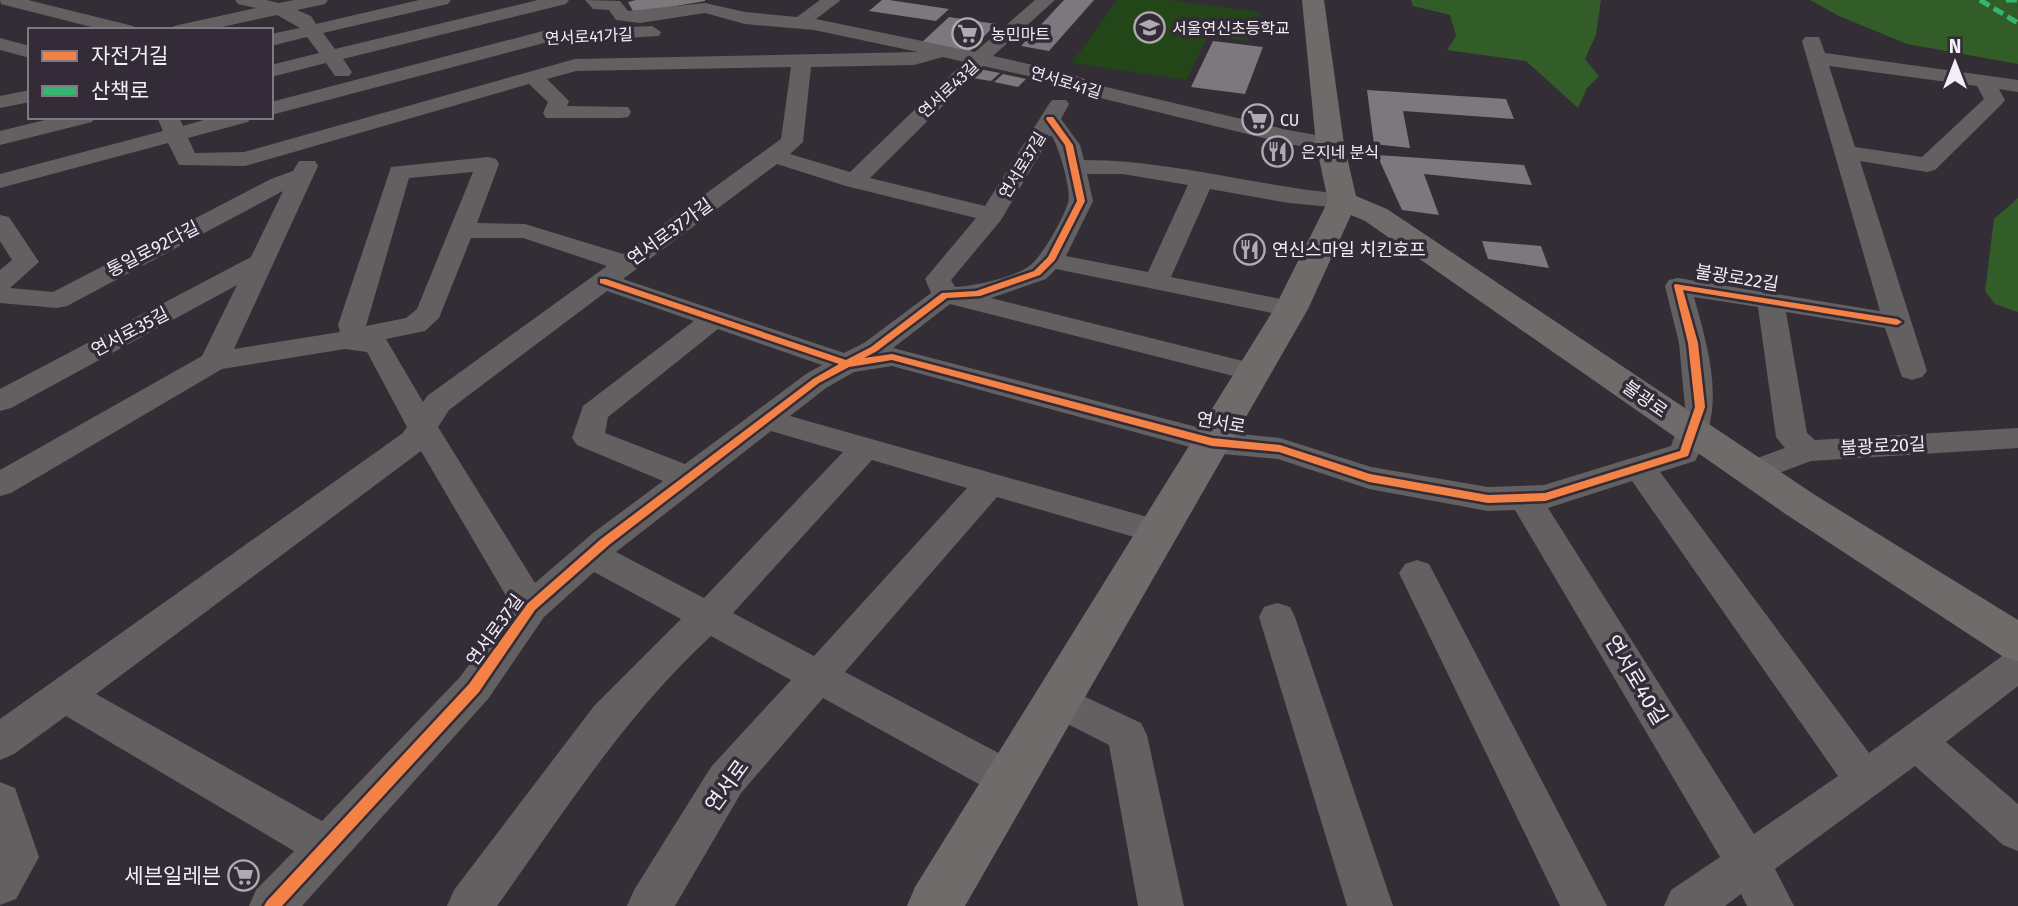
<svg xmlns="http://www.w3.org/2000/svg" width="2018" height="906" font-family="'Fira Sans','Noto Sans KR',sans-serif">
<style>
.green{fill:#224618}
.forest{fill:#325c28}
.building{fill:#7d787e}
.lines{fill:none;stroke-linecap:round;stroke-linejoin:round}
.minor{fill:#636061;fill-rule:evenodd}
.secondary{fill:#6f6b6b;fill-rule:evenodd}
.quiet{stroke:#33b770;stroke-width:5;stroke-dasharray:11 5;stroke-linecap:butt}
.cycleway-casing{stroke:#342b38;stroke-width:5}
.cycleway{fill:#f48246;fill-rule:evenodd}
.labels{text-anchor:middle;stroke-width:7;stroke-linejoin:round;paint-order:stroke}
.far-poi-label{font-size:16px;fill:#f3edf5;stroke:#342b38;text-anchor:start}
.far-street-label{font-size:16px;fill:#f3edf5;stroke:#342b38}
.street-label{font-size:18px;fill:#f3edf5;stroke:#342b38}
.poi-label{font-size:18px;fill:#f3edf5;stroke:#342b38;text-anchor:start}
.near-street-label{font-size:21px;fill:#f3edf5;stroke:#342b38}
.near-poi-label{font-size:21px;fill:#f3edf5;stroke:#342b38;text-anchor:end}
</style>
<rect width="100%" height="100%" fill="#332e35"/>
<!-- green -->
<path class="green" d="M1117 0H1169L1260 12 1247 41 1208 36 1186 80 1072 63Z"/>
<!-- forest -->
<g class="forest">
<path d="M1411 0H1601L1596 35 1585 59 1599 76 1587 88 1578 108 1526 61 1447 50 1456 36 1450 15 1413 6Z"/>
<path d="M1810 0H2018V64L1907 44 1839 16Z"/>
<path d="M2018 198V312L1995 304 1985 291 1994 219Z"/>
</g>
<!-- building -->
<g class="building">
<path d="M636 0H705V1L634 13 628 2Z"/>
<path d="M882 0H889L949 9 936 21 869 11Z"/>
<path d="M1064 0H1094L1049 51 1021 46Z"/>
<path d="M949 17 996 24 969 52 920 44Z"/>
<path d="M1213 41 1263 47 1245 94 1191 87Z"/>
<path d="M974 68 1000 73 991 81 966 77Z"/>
<path d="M1003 74 1026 79 1018 87 994 82Z"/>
<path d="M1367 90 1506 99 1514 119 1403 111 1410 148 1374 144Z"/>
<path d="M1377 155 1524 165 1532 185 1424 174 1439 215 1402 210Z"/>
<path d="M1482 241 1541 246 1549 268 1488 259Z"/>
</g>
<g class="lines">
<!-- minor -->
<g class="minor">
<path d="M0 0H28L133 26 135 30H103L1 4Z"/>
<path d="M235 0H266L279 3 294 0H328L325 4 297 10 311 16 316 24 419 0H451L448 4 323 33 335 49 538 0H569L566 4 343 59 352 72 349 76H335L326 63 271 77V65L319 53 307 37 271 46V34L300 28 277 15 208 30H172L174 26 256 8 238 4Z"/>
<path d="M585 0 620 1 628 11 705 3 745 12 797 17 820 0H841L816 19 975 52 1035 0H1055L993 56 1069 73 1102 86 1288 130 1338 139 1341 144 1338 149 1330 151 1288 144 1088 95 1056 82 983 66 870 178 985 206 1049 104 1052 100H1066L1069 104 1061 119 1080 145 1084 160C1170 160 1256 186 1343 194L1351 196 1355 201 1351 206 1343 208 1289 203 1210 189 1171 277 1301 303 1305 309 1301 315 1291 317 1056 269 1046 279 991 298 1263 366 1268 372 1263 378 1253 381 950 304 893 348 1212 431 1280 438 1371 467 1488 487 1544 485 1671 446 1685 407 1679 343 1665 286 1669 280 1678 278 1880 311 1802 41 1805 37H1819L1825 53 2018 80V92L1999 89 2005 100 2002 104 1935 170 1927 172 1860 161 1927 371 1922 377 1912 380 1902 377 1885 328 1786 312 1807 433 1815 440 2018 428V448L1811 461 1752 483 1741 480 1736 472 1741 464 1785 448 1776 437 1758 307 1694 297C1709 352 1727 408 1695 461L1660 472 1869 753 2005 654 2018 649V686L1946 742 2018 804V851L2003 845 1915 766 1775 869 1794 906H1747L1741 894 1725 906H1664L1671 890 1720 857 1515 510 1488 511 1369 489 1278 459 1212 453 892 366 854 372 826 388 790 416 1158 520 1170 523 1175 532 1170 541 1158 544 997 497 845 672 1025 767 1031 780 1025 793 1010 799 995 793 823 698 741 793 675 906H627L634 890 711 767 791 680 711 636C626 714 564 812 497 906H447L454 890 594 706 681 619 594 572 544 617 488 699 302 906H249L256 890 294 851 66 716 14 754 0 760V719L403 433 407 427 367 352 345 349 222 369 11 493 0 496V470L202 356 237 285 11 408 0 411V389L251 257 283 191 67 306 57 308 0 303V270L12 260 0 241V215L9 217 39 262 10 288 53 292 271 179 293 171 299 161H315L318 166 234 349 340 332 338 325 391 167 488 157 496 159 499 164 477 223 525 224 623 254 781 139 791 67 576 71 547 79 569 101 567 106 628 107 631 112 628 117 620 118H546L543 113 548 102 529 84 245 166 179 165 168 143 0 188V174L163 131 157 117H179L183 126 214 117H251L248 122 188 138 195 153 244 152 575 59 918 52 814 30 745 24 705 13 640 23 616 20 609 10 593 9ZM943 57 964 62 850 172 790 154 803 142 811 67 914 65ZM1829 66 1977 86 1984 99 1922 157 1855 147ZM1051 135C1059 146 1072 191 1068 203 1063 219 1041 259 1028 267 1011 278 975 286 955 287L951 280 1001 220ZM777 164 846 186 976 218 925 279 931 293 864 343 844 353 623 279ZM473 172 417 309 406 318 366 326 409 178ZM1087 174H1123L1188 185 1148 272 1066 256 1093 201ZM471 238H523L607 266 427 396 423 402 386 339 425 331 439 318ZM607 291 694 321 583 406 572 438 577 445 663 481 593 533 535 583 438 427 449 410ZM718 329 822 365 806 374 685 464 605 433 608 417ZM771 431 843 452 704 598 616 552ZM421 451 512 606 460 677 322 821 96 694ZM872 460 967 488 814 656 733 613ZM1632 481 1838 776 1754 834 1548 508Z"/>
<path d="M652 26 661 32 659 36 544 43 271 115V102L543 31Z"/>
<path d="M0 38 30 46V58L0 50Z"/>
<path d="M30 90V102L0 108V96Z"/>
<path d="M57 117H95L92 122 0 145V131Z"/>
<path d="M1417 560 1429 564 1607 906H1560L1399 573 1405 564Z"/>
<path d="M1277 603 1290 607 1295 617 1393 906H1347L1259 617 1264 607Z"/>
<path d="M1058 684 1141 723 1147 735 1184 906H1138L1109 745 1044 712 1039 700 1044 688Z"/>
<path d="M0 782 15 788 39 857 16 899 0 905Z"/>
</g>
<!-- secondary -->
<path class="secondary" d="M1302 0H1324L1344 144 1356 196 1387 209 1815 495 2018 620V661L2002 656 1787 515 1365 221 1351 215 1308 309 965 906H907L915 887 1274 309 1328 201 1316 144Z"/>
<!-- quiet -->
<g class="quiet">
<path d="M1980 0 2018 23"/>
<path d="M2006 0H2018"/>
</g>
<defs>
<path id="cycleway" d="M1047 117H1053L1073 145 1085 201 1055 260 1040 275 980 296 947 298 877 351 864 358 892 354 1212 438 1280 445 1370 474 1488 495 1545 493 1680 451 1695 407 1688 343 1674 286 1675 284 1897 319 1902 322 1897 325 1683 290 1698 343 1705 407 1688 456 1545 501 1488 503 1369 482 1279 452 1212 446 892 360 849 367 819 383 609 545 535 610 479 692 282 906H264L267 901 469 684 527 604 601 539 813 379 839 364 600 283V279H606L846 360 871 347 942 293 976 291 1034 271 1048 257 1077 201 1065 145 1046 119Z"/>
</defs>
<!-- cycleway casing -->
<use href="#cycleway" class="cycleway-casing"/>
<!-- cycleway -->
<use href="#cycleway" class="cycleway"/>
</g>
<!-- icons -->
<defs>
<symbol id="school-ring" viewBox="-11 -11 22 22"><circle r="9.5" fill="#342b38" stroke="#b0aab2" stroke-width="1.5"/><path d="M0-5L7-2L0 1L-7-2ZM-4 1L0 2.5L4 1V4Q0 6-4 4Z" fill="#b0aab2"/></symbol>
<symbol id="supermarket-ring" viewBox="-11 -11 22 22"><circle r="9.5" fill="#342b38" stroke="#b0aab2" stroke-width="1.5"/><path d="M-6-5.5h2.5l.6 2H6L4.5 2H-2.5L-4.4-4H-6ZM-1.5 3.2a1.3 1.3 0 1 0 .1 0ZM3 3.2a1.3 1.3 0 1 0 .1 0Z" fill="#b0aab2"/></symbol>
<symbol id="restaurant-ring" viewBox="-11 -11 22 22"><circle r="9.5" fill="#342b38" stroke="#b0aab2" stroke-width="1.5"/><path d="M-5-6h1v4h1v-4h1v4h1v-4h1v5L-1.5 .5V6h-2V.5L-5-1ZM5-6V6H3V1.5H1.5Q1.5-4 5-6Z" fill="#b0aab2"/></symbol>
</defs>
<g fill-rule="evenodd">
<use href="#school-ring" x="1132" y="10" width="35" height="35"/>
<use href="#supermarket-ring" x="950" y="16" width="35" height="35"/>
<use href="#supermarket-ring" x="1240" y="102" width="35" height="35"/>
<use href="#restaurant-ring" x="1260" y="134" width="35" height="35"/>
<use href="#restaurant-ring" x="1232" y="232" width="35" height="35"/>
<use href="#supermarket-ring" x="226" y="858" width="35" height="35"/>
</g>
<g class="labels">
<!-- far-poi labels -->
<g class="far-poi-label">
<text x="1172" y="34">서울연신초등학교</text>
<text x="991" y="40">농민마트</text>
<text x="1280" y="126">CU</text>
<text x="1301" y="158">은지네 분식</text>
</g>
<!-- far-street labels -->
<g class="far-street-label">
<text transform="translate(589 36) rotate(-3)" y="6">연서로41가길</text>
<text transform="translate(1066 82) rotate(17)" y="6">연서로41길</text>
<text transform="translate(948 89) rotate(-43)" y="6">연서로43길</text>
<text transform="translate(1022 165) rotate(-59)" y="6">연서로37길</text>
</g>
<!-- street labels -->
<g class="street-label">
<text transform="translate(670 232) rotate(-36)" y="6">연서로37가길</text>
<text transform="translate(153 249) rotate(-27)" y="6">통일로92다길</text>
<text transform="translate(1737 278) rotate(9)" y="6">불광로22길</text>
<text transform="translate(130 332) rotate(-28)" y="6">연서로35길</text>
<text transform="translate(1645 399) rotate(35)" y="6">불광로</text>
<text transform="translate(1221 423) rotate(10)" y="6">연서로</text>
<text transform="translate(1883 446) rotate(-3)" y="6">불광로20길</text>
<text transform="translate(495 630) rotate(-54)" y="6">연서로37길</text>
</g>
<!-- poi labels -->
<g class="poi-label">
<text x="1272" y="256">연신스마일 치킨호프</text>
</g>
<!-- near-street labels -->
<g class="near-street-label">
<text transform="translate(1636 680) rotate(59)" y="7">연서로40길</text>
<text transform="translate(727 786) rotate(-54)" y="7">연서로</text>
</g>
<!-- near-poi labels -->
<g class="near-poi-label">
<text x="221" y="883">세븐일레븐</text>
</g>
</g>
<!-- legend -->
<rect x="28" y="28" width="245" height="91" fill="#342b38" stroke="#807984" stroke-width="2"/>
<rect x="42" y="51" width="35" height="10" fill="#f48246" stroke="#807984" stroke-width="2"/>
<text x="91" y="63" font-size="21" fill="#f3edf5">자전거길</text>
<rect x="42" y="86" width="35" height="10" fill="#33b770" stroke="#807984" stroke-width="2"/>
<text x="91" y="98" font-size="21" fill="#f3edf5">산책로</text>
<!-- north arrow -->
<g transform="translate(1955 63)" stroke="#342b38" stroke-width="5" paint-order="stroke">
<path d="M0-5L12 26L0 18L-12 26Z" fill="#f3edf5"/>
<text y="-10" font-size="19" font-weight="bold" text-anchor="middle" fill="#f3edf5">N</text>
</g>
</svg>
